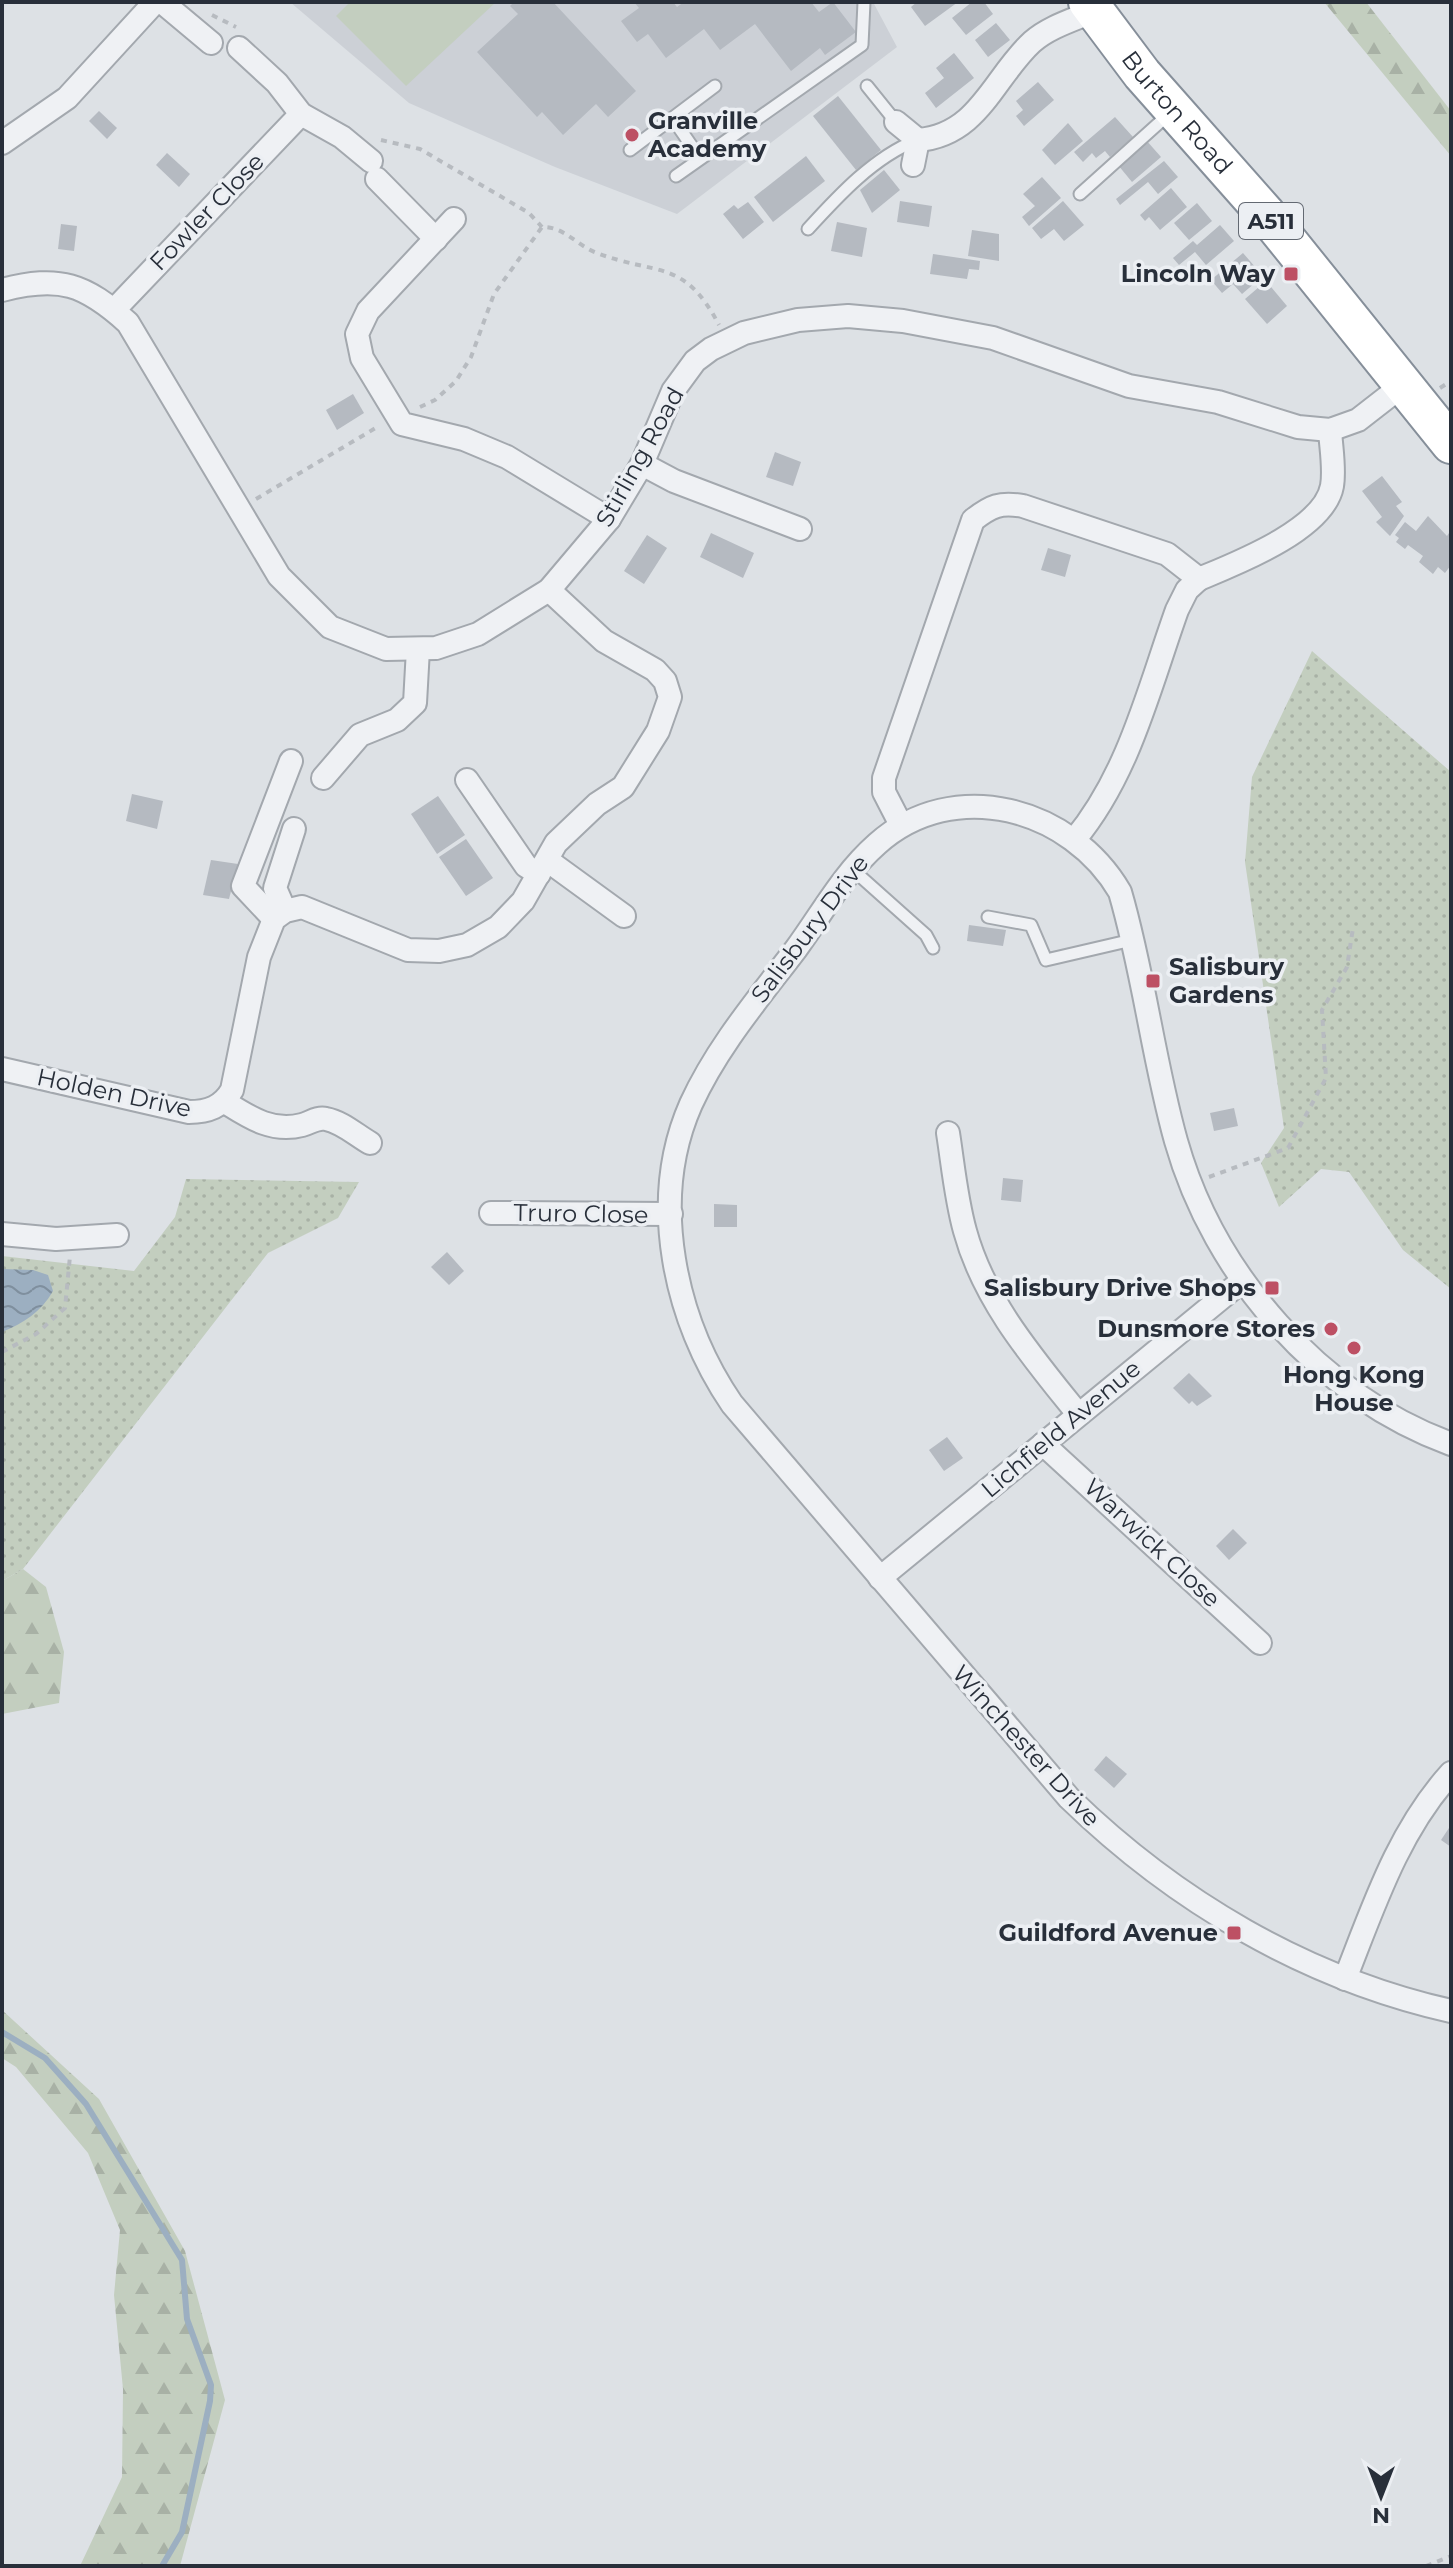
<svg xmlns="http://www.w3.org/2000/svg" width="1453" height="2568" font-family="Montserrat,sans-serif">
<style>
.built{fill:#ccd0d6}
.green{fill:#c3cebf}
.forest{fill:url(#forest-firs)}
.park{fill:url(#park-dots)}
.water{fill:url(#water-waves)}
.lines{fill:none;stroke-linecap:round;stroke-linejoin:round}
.stream{stroke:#9cafc1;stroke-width:6}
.building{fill:#b5bac1}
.service-casing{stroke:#a3a8ae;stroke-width:15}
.minor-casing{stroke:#a3a8ae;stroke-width:26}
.trunk-casing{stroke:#868f9a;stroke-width:42}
.path{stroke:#b7bbc0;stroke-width:4;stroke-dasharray:6 6;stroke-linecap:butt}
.service{stroke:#eff1f4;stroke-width:11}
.minor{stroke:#eff1f4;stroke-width:22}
.trunk{stroke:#fff;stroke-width:38}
.poi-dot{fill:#bd5064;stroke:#eceff3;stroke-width:3}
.labels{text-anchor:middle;stroke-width:7;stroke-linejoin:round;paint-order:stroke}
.shield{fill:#eceff3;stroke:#636972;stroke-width:2}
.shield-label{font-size:22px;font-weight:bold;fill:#282f3a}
.street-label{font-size:24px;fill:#282f3a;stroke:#eceff3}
.poi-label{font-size:24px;font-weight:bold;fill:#282f3a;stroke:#eceff3;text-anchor:end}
</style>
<defs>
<pattern id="forest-firs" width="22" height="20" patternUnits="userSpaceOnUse" patternTransform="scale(2)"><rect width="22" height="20" fill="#c3cebf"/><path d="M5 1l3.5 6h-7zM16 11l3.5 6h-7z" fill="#a8b1a5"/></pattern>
<pattern id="park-dots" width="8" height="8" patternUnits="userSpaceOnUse" patternTransform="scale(2)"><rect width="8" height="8" fill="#c3cebf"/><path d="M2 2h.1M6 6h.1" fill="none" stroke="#a8b1a5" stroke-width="1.8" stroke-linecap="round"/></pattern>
<pattern id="water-waves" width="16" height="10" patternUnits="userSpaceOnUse" patternTransform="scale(2)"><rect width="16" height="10" fill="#9cafc1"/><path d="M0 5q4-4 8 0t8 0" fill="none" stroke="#7f8f9e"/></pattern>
</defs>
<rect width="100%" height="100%" fill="#dde1e5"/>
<!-- built -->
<path class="built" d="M290 2H873L897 47 677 214 555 167 409 103Z"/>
<!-- green -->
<path class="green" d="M350 2H496L406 86 336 16Z"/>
<!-- forest -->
<g class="forest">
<path d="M1324 2H1366L1451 111V156Z"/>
<path d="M23 1569 46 1587 64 1652 59 1703 2 1714V1581Z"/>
<path d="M2 2010 99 2099 185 2251 225 2400 180 2566H80L122 2477 123 2389 114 2295 120 2230 88 2153 16 2067 2 2058Z"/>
</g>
<!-- park -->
<g class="park">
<path d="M1312 651 1451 772V1289L1403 1250 1349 1172 1321 1169 1279 1207 1261 1163 1284 1128 1245 862 1252 777Z"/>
<path d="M186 1179 359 1182 338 1218 268 1253 23 1569 2 1581V1256L134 1271 175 1217Z"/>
</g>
<!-- water -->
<path class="water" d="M2 1269 33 1270 48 1275 53 1291C41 1312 24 1323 2 1332Z"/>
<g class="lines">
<!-- stream -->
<path class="stream" d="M2 2032 45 2058 86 2104 182 2260 187 2319 211 2385 210 2401 182 2532 162 2566"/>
</g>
<!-- building -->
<g class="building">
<path d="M514 2H553L636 91 608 117 596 104 563 135 542 112 537 117 477 52 518 14 510 6Z"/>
<path d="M634 2H673L677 7 684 2H811L819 12 833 2 856 32 825 55 820 48 791 71 755 24 720 50 704 29 666 58 648 34 637 42 621 21 639 8Z"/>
<path d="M917 2H958L925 26 911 7Z"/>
<path d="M972 2H984L993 14 966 35 952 18Z"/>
<path d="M996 23 1010 40 988 57 975 40Z"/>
<path d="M954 53 974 78 936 108 925 93 944 78 936 68Z"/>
<path d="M1038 82 1054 100 1024 126 1016 116 1023 110 1016 101Z"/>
<path d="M838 96 881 150 856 170 813 116Z"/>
<path d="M99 111 117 128 107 139 89 121Z"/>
<path d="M1115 117 1133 137 1110 157 1105 151 1096 158 1092 153 1083 162 1074 152Z"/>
<path d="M1068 123 1083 141 1055 165 1042 150Z"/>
<path d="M1146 140 1161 157 1132 182 1118 165Z"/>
<path d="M167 153 190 174 179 187 156 165Z"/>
<path d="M806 156 825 181 773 222 754 197Z"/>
<path d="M1164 161 1178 177 1158 194 1148 182 1120 205 1116 199Z"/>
<path d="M884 170 900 190 872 213 860 190Z"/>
<path d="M1042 177 1061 198 1029 226 1022 217 1035 206 1023 194Z"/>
<path d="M1171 188 1187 207 1160 230 1149 217 1145 221 1140 215Z"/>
<path d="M900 201 932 206 929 227 897 222Z"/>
<path d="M1063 201 1084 225 1064 241 1054 229 1041 239 1032 228Z"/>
<path d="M748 202 764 222 743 239 723 214 734 205 738 209Z"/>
<path d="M1197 203 1212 221 1189 240 1174 223Z"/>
<path d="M837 222 867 228 862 257 831 251Z"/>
<path d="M61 224 77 226 74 251 58 249Z"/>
<path d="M1220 225 1234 241 1206 265 1195 252 1179 265 1173 258 1193 241 1197 245Z"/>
<path d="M972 230 999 234V261L968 256Z"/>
<path d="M1243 253 1263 276 1242 294 1233 284 1222 293 1211 280Z"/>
<path d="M933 254 980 261 979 270 969 269 967 279 930 274Z"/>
<path d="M1266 281 1287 306 1267 324 1245 299Z"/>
<path d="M353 394 364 413 337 430 326 410Z"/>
<path d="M775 452 801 462 793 486 766 477Z"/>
<path d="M1382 476 1402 502 1396 506 1404 516 1390 536 1376 522 1382 517 1362 491Z"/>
<path d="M1428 516 1447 536 1451 530V565L1445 573 1438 567 1433 574 1419 562 1423 556 1408 545 1405 549 1396 542 1399 538 1395 535 1405 522 1416 531Z"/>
<path d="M711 533 754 553 743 578 700 557Z"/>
<path d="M647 535 667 548 644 584 624 571Z"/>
<path d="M1048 548 1071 555 1065 577 1041 570Z"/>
<path d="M132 794 163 801 157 829 126 821Z"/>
<path d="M438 796 465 835 437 854 411 814Z"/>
<path d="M466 839 493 878 466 896 439 857Z"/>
<path d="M211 860 238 864 229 899 203 895Z"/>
<path d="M969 925 1006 930 1003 946 967 941Z"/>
<path d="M1234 1108 1238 1126 1214 1131 1210 1113Z"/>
<path d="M1003 1178 1023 1180 1021 1202 1001 1200Z"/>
<path d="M714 1204 737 1205V1227H714Z"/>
<path d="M447 1252 464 1271 449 1285 431 1267Z"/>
<path d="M1189 1373 1212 1396 1197 1406 1192 1401 1189 1404 1173 1388Z"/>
<path d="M947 1437 963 1458 944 1471 929 1450Z"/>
<path d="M1233 1529 1247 1543 1229 1560 1216 1546Z"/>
<path d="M1106 1756 1127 1774 1114 1788 1094 1770Z"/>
<path d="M1451 1825V1847L1441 1840Z"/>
</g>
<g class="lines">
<defs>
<g id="service">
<path d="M867 86 896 122"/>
<path d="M673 119 700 158"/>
<path d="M630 150 715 86"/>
<path d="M676 176 862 45 864 2"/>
<path d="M1080 194 1169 114"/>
<path d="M808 229C839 195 874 157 917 140"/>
<path d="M852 869 926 935 933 948"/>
<path d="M988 917 1031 925 1046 960 1132 940"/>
</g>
<g id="minor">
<path d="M162 2 211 43"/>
<path d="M239 48 277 83 301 114 342 137 371 161"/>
<path d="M896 122 918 140 913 165"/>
<path d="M918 140C979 135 993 78 1032 42 1049 27 1073 20 1094 11"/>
<path d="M2 143 67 98 155 2"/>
<path d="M377 179 436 239"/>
<path d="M454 219 368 311 357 334 362 358 402 424 464 439 507 457 609 519"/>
<path d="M2 290C60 275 85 284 128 323L279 576 330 627 386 649 436 648 478 634 549 590 609 519 642 464 673 391 695 361 711 349 744 333 798 320 848 316 903 321 993 338 1129 386 1218 402 1298 427 1330 430 1358 420 1403 385"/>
<path d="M114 310 301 114"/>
<path d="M642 464 674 481 800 529"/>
<path d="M323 778 360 735 397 720 415 703 418 649"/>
<path d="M467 780 526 866 539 874"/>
<path d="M901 825 884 792V778L973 520C991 506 1000 502 1023 506L1167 554 1199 579C1235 564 1324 530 1332 486 1335 469 1331 448 1330 430"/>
<path d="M1075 839C1129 774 1149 688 1177 610L1187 590 1199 579"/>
<path d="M547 860 624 916"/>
<path d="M285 911 275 888 294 829"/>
<path d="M274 919 243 886 291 761"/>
<path d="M2 1069 189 1112C208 1112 222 1107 232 1090L259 957 274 919 285 911 302 907 408 950 439 951 467 945 498 927 523 901 556 843 597 804 623 787 658 731 670 697 665 681 655 670 604 641 549 590"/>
<path d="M225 1102C249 1117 272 1133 302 1125 310 1123 317 1117 326 1119 342 1122 356 1135 370 1143"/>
<path d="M948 1133C953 1165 956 1199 965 1231 984 1301 1033 1358 1078 1414"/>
<path d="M491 1213 671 1214"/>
<path d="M2 1234 56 1239 117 1235"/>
<path d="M1043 1444 1260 1643"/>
<path d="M1451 1444C1319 1395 1214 1275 1176 1141 1153 1059 1144 974 1120 892 1071 808 954 775 877 844 843 874 823 912 796 949 758 999 717 1047 691 1104 648 1201 675 1321 732 1404L1069 1798C1175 1901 1305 1978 1451 2011"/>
<path d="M880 1578 1242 1281"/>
<path d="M1345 1979C1373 1908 1398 1831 1451 1773"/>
</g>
<g id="trunk">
<path id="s1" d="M1088 2 1142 74 1265 213 1451 444"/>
</g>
</defs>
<!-- service casing -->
<use href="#service" class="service-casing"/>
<!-- minor casing -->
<use href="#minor" class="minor-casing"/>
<!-- trunk casing -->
<use href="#trunk" class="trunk-casing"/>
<!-- path -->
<g class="path">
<path d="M212 15 236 27"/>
<path d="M381 140 420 149 529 213 542 227"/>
<path d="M1440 388 1451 381"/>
<path d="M420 407 435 400 456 381 471 357 494 294 542 227C564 226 577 246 597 253 657 276 684 258 719 325"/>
<path d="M256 499 379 426"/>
<path d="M1209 1177 1288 1148 1326 1078 1322 1010 1347 967 1353 928"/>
<path d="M2 1352 36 1334 65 1308 70 1256"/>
<path d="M1426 2566 1451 2556"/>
</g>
<!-- service -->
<use href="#service" class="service"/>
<!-- minor -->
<use href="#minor" class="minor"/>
<!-- trunk -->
<use href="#trunk" class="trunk"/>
</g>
<!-- markers -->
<g class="poi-dot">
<circle cx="632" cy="135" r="8"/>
<rect x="1283" y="266" width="16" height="16" rx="4"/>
<rect x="1145" y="973" width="16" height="16" rx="4"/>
<rect x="1264" y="1280" width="16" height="16" rx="4"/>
<circle cx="1331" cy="1329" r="8"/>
<circle cx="1354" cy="1348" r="8"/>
<rect x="1226" y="1925" width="16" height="16" rx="4"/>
</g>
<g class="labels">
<!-- shield labels -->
<rect class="shield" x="1239" y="203" width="64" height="36" rx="6"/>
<g class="shield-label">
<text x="1271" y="229">A511</text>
</g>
<!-- street labels -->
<g class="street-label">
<text dy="8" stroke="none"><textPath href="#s1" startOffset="142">Burton Road</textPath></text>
<text transform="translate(207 212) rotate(-46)" y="8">Fowler Close</text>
<text transform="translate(640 457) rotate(-61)" y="8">Stirling Road</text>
<text transform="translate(810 929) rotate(-53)" y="8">Salisbury Drive</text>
<text transform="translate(114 1093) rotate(12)" y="8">Holden Drive</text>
<text transform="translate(581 1214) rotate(1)" y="8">Truro Close</text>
<text transform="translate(1061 1429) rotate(-40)" y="8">Lichfield Avenue</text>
<text transform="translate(1152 1543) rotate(43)" y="8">Warwick Close</text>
<text transform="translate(1026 1746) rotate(48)" y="8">Winchester Drive</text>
</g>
<!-- poi labels -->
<g class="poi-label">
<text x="648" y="129" text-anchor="start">Granville<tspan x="648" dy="28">Academy</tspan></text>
<text x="1275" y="282">Lincoln Way</text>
<text x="1169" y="975" text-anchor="start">Salisbury<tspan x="1169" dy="28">Gardens</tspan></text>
<text x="1256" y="1296">Salisbury Drive Shops</text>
<text x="1315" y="1337">Dunsmore Stores</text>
<text x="1354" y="1383" text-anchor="middle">Hong Kong<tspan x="1354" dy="28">House</tspan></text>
<text x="1218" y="1941">Guildford Avenue</text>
</g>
</g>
<!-- border -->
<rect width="1453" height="2568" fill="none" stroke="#282f3a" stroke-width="8"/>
<!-- north arrow -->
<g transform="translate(1381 2496) rotate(180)" stroke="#eceff3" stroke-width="6" paint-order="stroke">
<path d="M0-6L14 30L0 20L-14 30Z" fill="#282f3a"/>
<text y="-12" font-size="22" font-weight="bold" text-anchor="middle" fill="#282f3a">N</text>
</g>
</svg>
